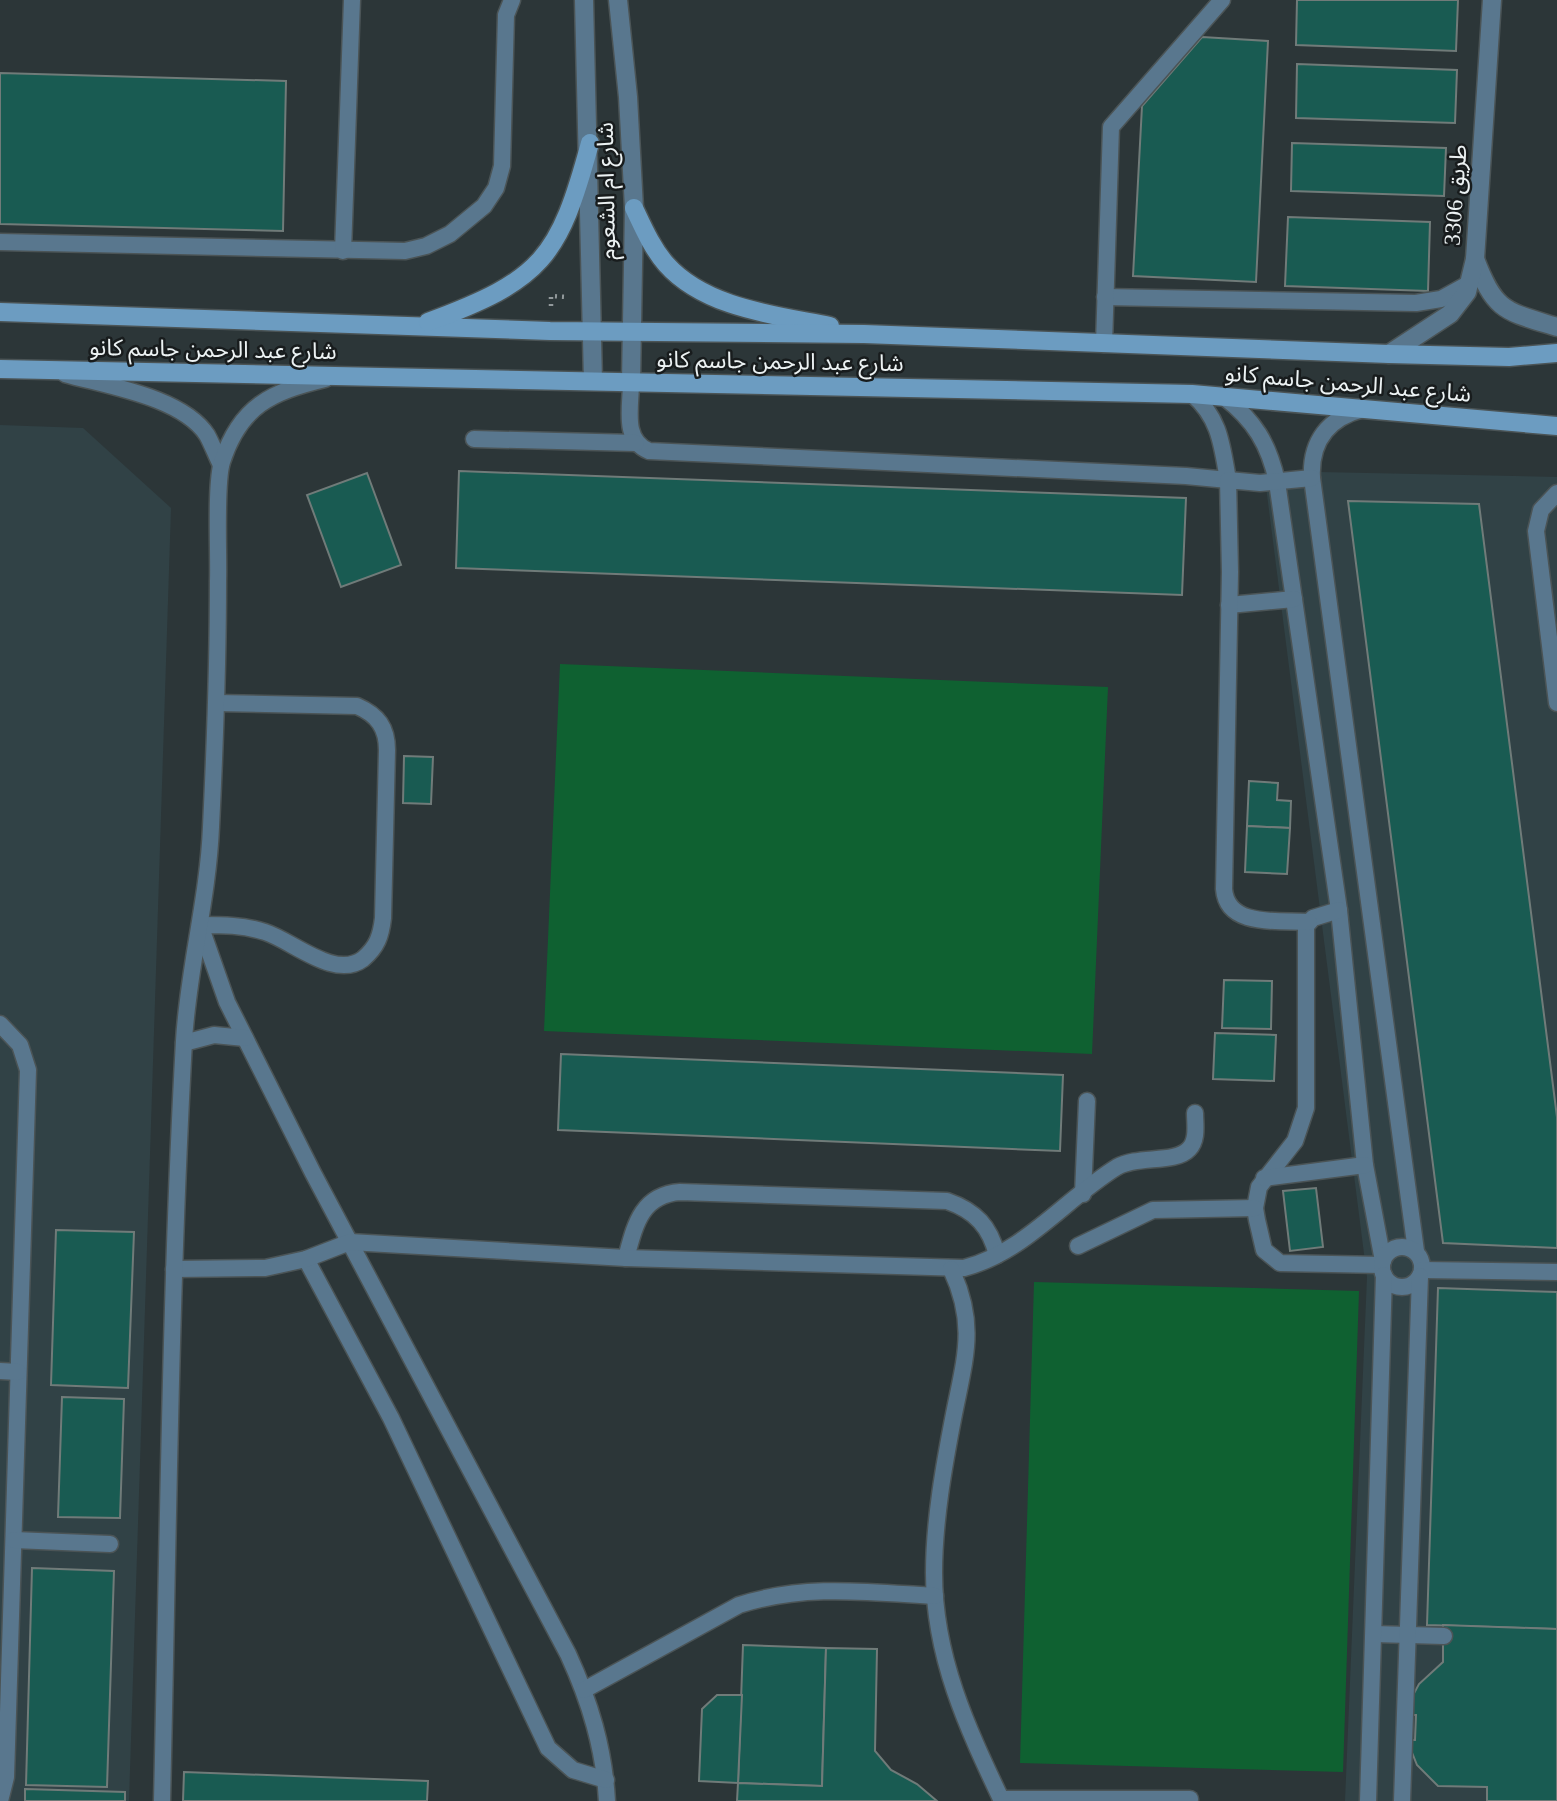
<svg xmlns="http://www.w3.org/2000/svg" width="1557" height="1801" font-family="'Times New Roman','Noto Sans Arabic',serif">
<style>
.built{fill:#314246}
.green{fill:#0f6131}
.building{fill:#195b52;stroke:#707b79;stroke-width:2}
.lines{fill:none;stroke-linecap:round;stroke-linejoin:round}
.service-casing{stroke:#4b5456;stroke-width:19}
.minor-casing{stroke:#4b5456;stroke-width:21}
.tertiary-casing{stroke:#4b5456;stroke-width:21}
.secondary-casing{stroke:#4b5456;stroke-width:21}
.path{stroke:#92999b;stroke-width:4.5;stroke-dasharray:2 5;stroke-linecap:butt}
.service{stroke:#59778e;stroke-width:16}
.minor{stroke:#59778e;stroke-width:18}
.tertiary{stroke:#59778e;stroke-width:18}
.secondary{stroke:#6c9cc1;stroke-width:18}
.labels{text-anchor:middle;stroke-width:5;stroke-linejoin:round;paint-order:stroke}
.street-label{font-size:23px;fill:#ecf2f3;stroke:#181c1d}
</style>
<rect width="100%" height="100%" fill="#2c3638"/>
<!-- built -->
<g class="built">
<path d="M0 425 83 428 171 508 129 1801H0Z"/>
<path d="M1264 471 1557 477V1801H1345L1367 1277Z"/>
</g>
<!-- green -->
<g class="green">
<path d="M560 664 1108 687 1092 1054 544 1031Z"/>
<path d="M1034 1282 1359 1291 1343 1772 1020 1763Z"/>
</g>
<!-- building -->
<g class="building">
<path d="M1297 0H1458L1456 51 1296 45Z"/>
<path d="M1202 37 1268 41 1256 282 1133 276 1142 106Z"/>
<path d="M1297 64 1457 70 1455 123 1296 118Z"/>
<path d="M0 73 286 81 283 231 0 224Z"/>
<path d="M1292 143 1446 148 1444 196 1291 191Z"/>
<path d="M1288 217 1430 222 1428 291 1285 286Z"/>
<path d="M459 471 1186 498 1182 595 456 568Z"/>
<path d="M367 473 401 565 341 587 307 495Z"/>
<path d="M1348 501 1479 504 1557 1117V1248L1443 1243Z"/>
<path d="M404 756 433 757 431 804 403 803Z"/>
<path d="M1249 781 1278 783 1277 800 1291 801 1290 828 1247 826Z"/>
<path d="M1247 826 1290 828 1287 874 1245 872Z"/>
<path d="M1224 980 1272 981 1271 1029 1222 1028Z"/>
<path d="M1215 1033 1276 1035 1274 1081 1213 1079Z"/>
<path d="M561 1054 1063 1075 1060 1151 558 1130Z"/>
<path d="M1316 1188 1323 1247 1290 1251 1283 1191Z"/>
<path d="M56 1230 134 1232 128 1388 51 1385Z"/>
<path d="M1438 1288 1557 1292V1629L1427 1625Z"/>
<path d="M62 1397 124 1399 120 1518 58 1517Z"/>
<path d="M32 1568 114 1571 107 1787 26 1785Z"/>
<path d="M1443 1625 1557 1629V1801H1487V1787L1438 1786 1417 1765 1407 1740H1415L1416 1715H1408L1412 1697 1419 1684 1443 1662Z"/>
<path d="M743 1645 826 1648 822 1786 738 1783Z"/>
<path d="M826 1648 877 1649 875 1751 891 1770 917 1784 937 1801H737L738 1783 822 1786Z"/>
<path d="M717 1695H742L738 1783 699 1781 702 1709Z"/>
<path d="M184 1772 428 1781 427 1801H183Z"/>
<path d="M25 1789 125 1792V1801H25Z"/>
</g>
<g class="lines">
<defs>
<g id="service">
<path d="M0 242 405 251 426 246 450 234 484 206 496 188 502 166 506 15 512 0"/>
<path d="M343 251 352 0"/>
<path d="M1105 297 1416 303 1441 299 1470 283"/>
<path d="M1104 344 1111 127 1222 0"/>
<path d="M65 374C107 386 182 397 207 435 212 444 216 455 221 465"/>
<path d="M631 382C631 407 622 440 649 451L1186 476 1228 480C1222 446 1220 418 1192 394"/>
<path d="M1224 397C1254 420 1269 444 1277 482L1339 910 1365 1165 1383 1261"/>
<path d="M1363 409C1328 418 1310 442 1312 478L1416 1251"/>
<path d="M474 439 636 443"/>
<path d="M1557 493 1541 510 1536 531 1557 703"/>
<path d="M1229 605 1294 599"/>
<path d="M217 703 357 706C378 715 387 728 387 750L383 918C381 936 377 947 363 959 335 980 293 941 265 932 244 925 222 925 200 925L227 1002 313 1173 568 1654C590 1702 604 1748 607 1801"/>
<path d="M1339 910 1313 918 1306 926V1108L1295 1141 1259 1187 1255 1208 1257 1220 1264 1250 1280 1263 1382 1265"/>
<path d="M1309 922C1279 920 1227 928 1224 889L1230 572 1228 480 1260 483 1312 478"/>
<path d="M0 1024 20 1045 28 1070 6 1777 0 1801"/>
<path d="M184 1043 214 1035 245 1038"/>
<path d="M1264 1178 1365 1165"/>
<path d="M1083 1194 1087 1101"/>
<path d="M1078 1246 1153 1210 1255 1208"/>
<circle cx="1402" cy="1267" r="20"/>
<path d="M626 1258C635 1225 641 1195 680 1192L947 1201C976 1211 990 1227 997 1255"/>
<path d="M306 1259 391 1418 548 1748 573 1770 606 1780"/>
<path d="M174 1269 265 1268 306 1259 350 1242 626 1258 964 1268C1025 1252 1065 1199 1117 1167 1138 1155 1175 1164 1189 1149 1198 1140 1195 1124 1195 1113"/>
<path d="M951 1269C977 1324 965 1358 954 1414 944 1465 934 1521 934 1573 934 1657 967 1727 1002 1801"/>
<path d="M1422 1270 1557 1272"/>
<path d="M0 1371 18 1372"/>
<path d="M14 1540 110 1544"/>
<path d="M1374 1634 1444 1636"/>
<path d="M584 1690 739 1605C805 1584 867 1592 935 1596"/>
<path d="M1002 1799H1190"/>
<path d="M162 1801C168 1548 170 1294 184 1041 188 969 208 900 211 827 215 745 218 664 218 581 219 554 215 485 222 462 240 406 271 392 325 379"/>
<path d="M1368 1801 1384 1275"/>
<path d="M1402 1801 1420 1276"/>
</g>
<g id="minor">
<path d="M1475 259C1495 312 1505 311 1557 327"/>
<path d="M1389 354 1450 314 1467 292 1475 259 1492 0"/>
</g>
<g id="tertiary">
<path d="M584 0 593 381"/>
<path d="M618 0 628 97 634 208 631 382"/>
</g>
<g id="secondary">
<path d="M634 208C643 227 652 248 666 264 705 308 775 315 830 326"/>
<path d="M0 312 550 331 864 334 1389 354 1509 357 1557 353"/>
<path d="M428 322C542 280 559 258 590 143"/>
<path d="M0 369 1192 394 1557 426"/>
</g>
</defs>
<!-- service casing -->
<use href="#service" class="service-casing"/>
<!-- minor casing -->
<use href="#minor" class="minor-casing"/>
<!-- tertiary casing -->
<use href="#tertiary" class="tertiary-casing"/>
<!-- secondary casing -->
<use href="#secondary" class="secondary-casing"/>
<!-- path -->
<path class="path" d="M551 306V296L567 297"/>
<!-- service -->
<use href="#service" class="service"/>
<!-- minor -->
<use href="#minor" class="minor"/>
<!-- tertiary -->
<use href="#tertiary" class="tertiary"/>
<!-- secondary -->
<use href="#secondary" class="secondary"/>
</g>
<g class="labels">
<!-- street labels -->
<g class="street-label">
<text transform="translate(606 191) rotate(-91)" y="8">شارع ام الشعوم</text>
<text transform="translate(1455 195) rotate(-86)" y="8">طريق 3306</text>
<text transform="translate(213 349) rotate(1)" y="8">شارع عبد الرحمن جاسم كانو</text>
<text transform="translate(780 361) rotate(1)" y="8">شارع عبد الرحمن جاسم كانو</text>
<text transform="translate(1348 383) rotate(5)" y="8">شارع عبد الرحمن جاسم كانو</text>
</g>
</g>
</svg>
